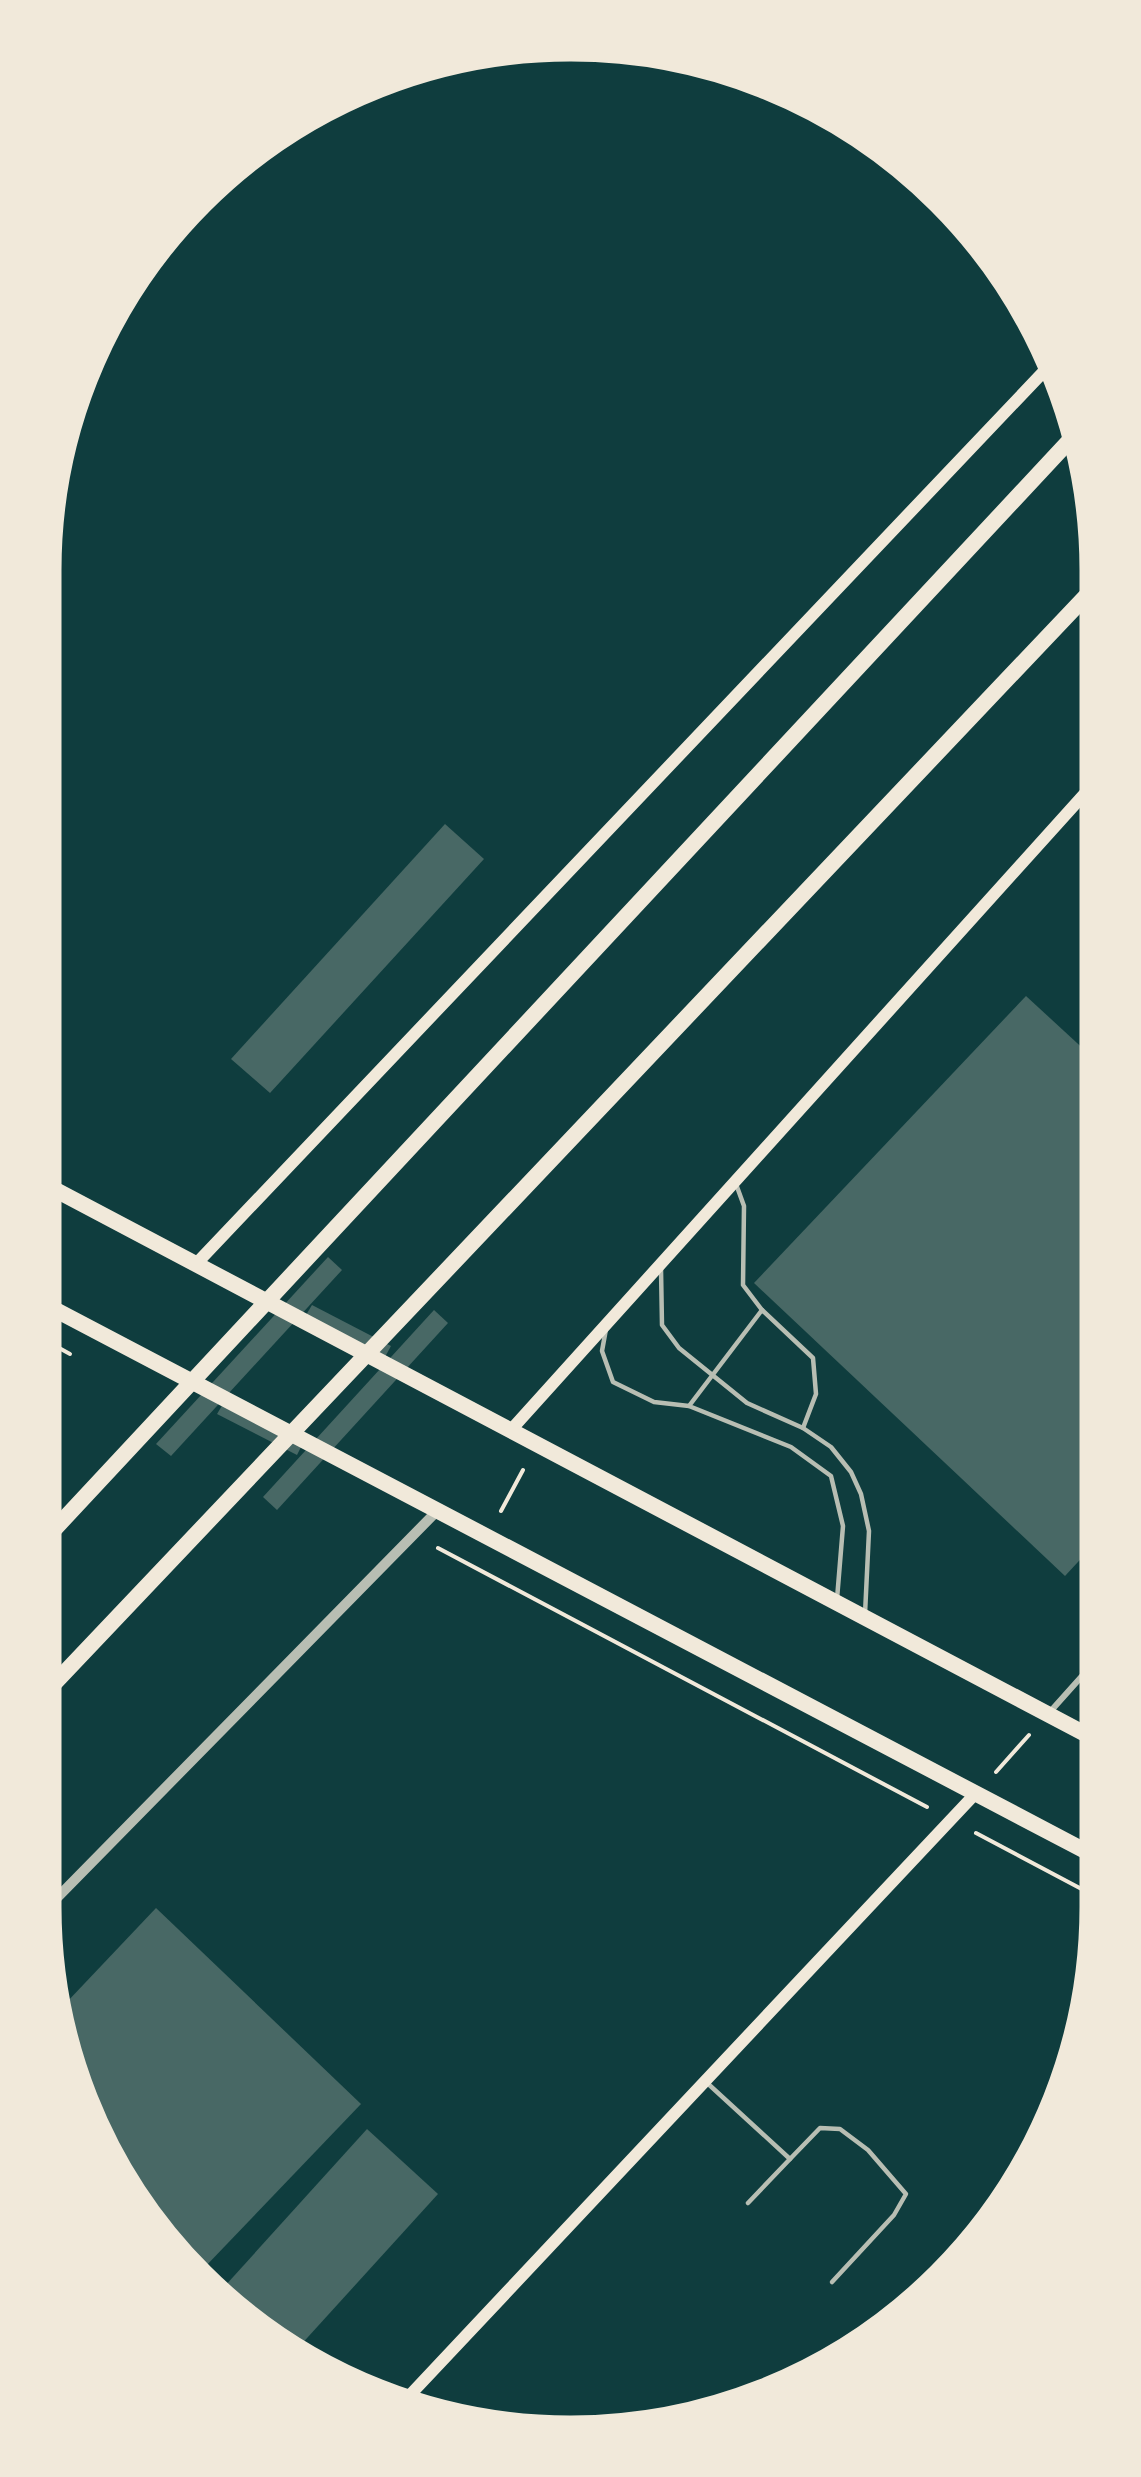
<svg xmlns="http://www.w3.org/2000/svg" width="1141" height="2477" font-family="Raleway,sans-serif">
<style>
.building{fill:#486865}
.lines{fill:none;stroke-linecap:round;stroke-linejoin:round}
.path{stroke:#f1e9da;stroke-width:4}
.service{stroke:#b8beb3;stroke-width:4.5}
.minor{stroke:#b8beb3;stroke-width:6}
.tertiary{stroke:#b8beb3;stroke-width:10}
.secondary{stroke:#f1e9da;stroke-width:12}
.trunk{stroke:#f1e9da;stroke-width:16}
.rim{fill:none;stroke:#f1e9da;stroke-width:3}
</style>
<rect width="100%" height="100%" fill="#0f3d3e"/>
<!-- building -->
<g class="building">
<path d="M445 824 484 859 270 1093 231 1059Z"/>
<path d="M1026 996 1089 1054 1090 1549 1065 1576 754 1283Z"/>
<path d="M328 1257 342 1270 171 1456 156 1444Z"/>
<path d="M312 1305 391 1346 385 1357 306 1315Z"/>
<path d="M434 1310 448 1323 277 1510 263 1497Z"/>
<path d="M223 1404 302 1445 297 1455 217 1414Z"/>
<path d="M156 1908 361 2104 203 2269 179 2250 119 2167 77 2074 66 2003Z"/>
<path d="M367 2129 438 2194 298 2348 224 2287Z"/>
</g>
<g class="lines">
<!-- path -->
<g class="path">
<path d="M50 1343 70 1354"/>
<path d="M501 1511 523 1470"/>
<path d="M438 1548 927 1807"/>
<path d="M996 1772 1029 1735"/>
<path d="M976 1833 1091 1894"/>
</g>
<!-- service -->
<g class="service">
<path d="M1087 949 1088 926"/>
<path d="M736 1184 744 1206 743 1285 762 1310 813 1358 816 1394 803 1428"/>
<path d="M661 1269 662 1325 679 1348 747 1403 803 1428 831 1447 851 1472 861 1494 869 1531 865 1614"/>
<path d="M762 1310 689 1406 791 1447 831 1476 843 1526 837 1599"/>
<path d="M606 1329 602 1351 613 1382 654 1402 689 1406"/>
<path d="M705 2081 790 2159 748 2203"/>
<path d="M790 2159 820 2128 840 2129 868 2150 906 2194 894 2215 832 2282"/>
</g>
<!-- minor -->
<g class="minor">
<path d="M751 83 866 144"/>
<path d="M1049 1713 1091 1666"/>
</g>
<!-- tertiary -->
<path class="tertiary" d="M50 1905 437 1511"/>
<!-- secondary -->
<g class="secondary">
<path d="M196 1264 1049 366"/>
<path d="M511 1430 1088 790"/>
<path d="M410 2395 976 1793"/>
</g>
<!-- trunk -->
<g class="trunk">
<path d="M50 1187 1091 1737"/>
<path d="M50 1307 1091 1854"/>
<path d="M50 1534 1070 440"/>
<path d="M50 1688 1087 595"/>
</g>
</g>
<!-- crop -->
<path d="M0 0H1141V2477H0ZM570 60H571A510 510 0 0 1 1081 570V1907A510 510 0 0 1 571 2417H570A510 510 0 0 1 60 1907V570A510 510 0 0 1 570 60Z" fill="#f1e9da" fill-rule="evenodd"/>
<path class="rim" d="M570 60H571A510 510 0 0 1 1081 570V1907A510 510 0 0 1 571 2417H570A510 510 0 0 1 60 1907V570A510 510 0 0 1 570 60Z"/>
</svg>
